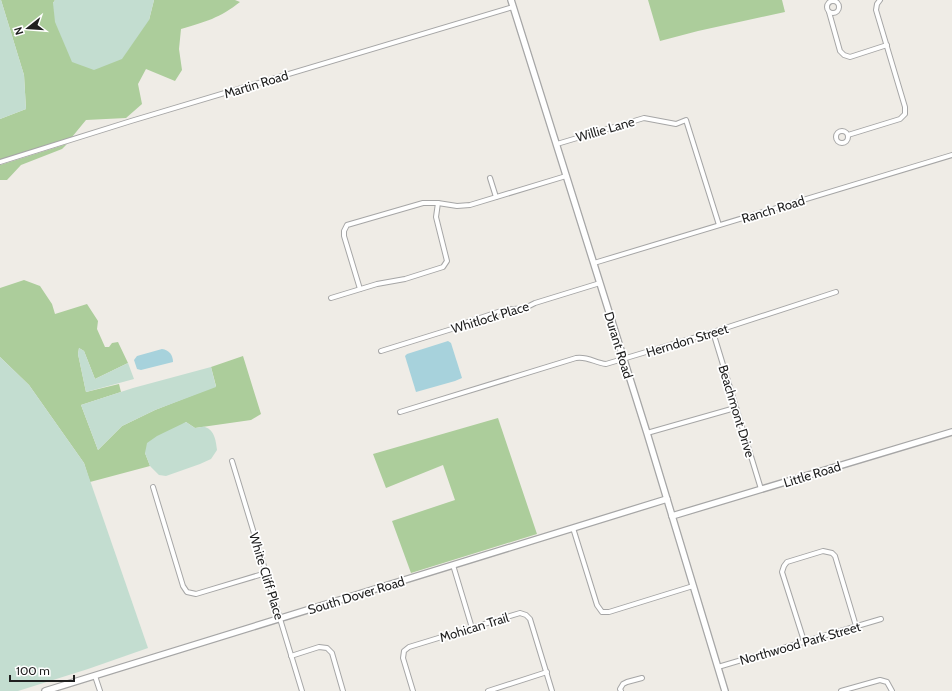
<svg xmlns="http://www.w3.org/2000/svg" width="952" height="691" font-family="Cabin,sans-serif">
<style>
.forest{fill:#accd9b}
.wetland{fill:#c3ddd0}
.water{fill:#a7d2dc}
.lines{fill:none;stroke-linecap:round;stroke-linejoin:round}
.minor-casing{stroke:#a6a6a6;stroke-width:6}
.tertiary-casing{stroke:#a6a6a6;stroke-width:8}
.minor{stroke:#fff;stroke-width:4}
.tertiary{stroke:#fff;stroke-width:5.5}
.labels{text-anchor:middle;stroke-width:3.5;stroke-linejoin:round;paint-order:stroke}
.street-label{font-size:13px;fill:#1f1f1f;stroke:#fff}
</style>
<rect width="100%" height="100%" fill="#efece6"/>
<!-- forest -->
<g class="forest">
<path d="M1 0H55L53 3 149 20 154 0H235L240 2C220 18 205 22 181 29L179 49 182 70 175 81 146 69 138 84 142 104 126 118 86 120 72 137 0 160V119L26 109 24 75Z"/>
<path d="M648 0H782L785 12 698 31 660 41Z"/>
<path d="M67 144 62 149 21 165 7 180H0V165Z"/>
<path d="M24 280 40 286 52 304 55 314 87 304 98 321 97 329 105 347H109L112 343 118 342 128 363 95 379 84 351 79 348 78 354 86 392 119 384 121 392 81 405 98 450 122 426 155 410 216 386 211 367 243 356 261 414 251 420 195 428 186 422 145 453 150 466 90 482 84 463 29 385 0 357V288Z"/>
<path d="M498 418 537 534 411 573 392 521 455 500 443 465 386 488 373 454Z"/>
</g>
<!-- wetland -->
<g class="wetland">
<path d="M0 0H1L24 75 26 109 0 119Z"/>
<path d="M55 0H154L149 20 122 59 94 70 72 62 55 22 53 3Z"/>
<path d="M79 348 84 351 95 379 128 363 134 379 86 392 78 354Z"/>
<path d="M0 357 29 385 84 463 148 648 88 669 18 691H0Z"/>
<path d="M211 367 216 387 155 410 122 426 98 450 81 405 133 388Z"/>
<path d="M186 422 195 428C198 428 202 426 205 427 215 430 216 442 217 450L211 459 200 464 166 476 159 475 150 466 145 453 147 443 157 436Z"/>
</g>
<!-- water -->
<g class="water">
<path d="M448 341 451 343 462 378 455 381 416 392 405 356 407 354Z"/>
<path d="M162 349C169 350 173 355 173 362L141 370 137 369 134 360 137 356Z"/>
</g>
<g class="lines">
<defs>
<g id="minor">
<circle cx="833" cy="7" r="6"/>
<path d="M829 12 840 51 844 55 850 57 887 45"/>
<circle cx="842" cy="137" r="6"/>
<path d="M848 135 900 119 905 114V107L876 10 877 4 880 0"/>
<path d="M557 144 644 118 676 124 686 120 719 225"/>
<path d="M0 162 131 121 513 7"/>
<path d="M490 178 496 197"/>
<path d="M594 263 952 155"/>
<path d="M360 289 344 236V231L347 225 423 203H438L457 206 470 205 566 176"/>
<path d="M331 298 377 284 405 279 443 267 447 261 436 217 438 203"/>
<path d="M713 332 761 489"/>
<path d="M381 351 455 328 462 324 504 310 525 308 535 303 600 283"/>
<path d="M400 412 576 358C588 356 595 363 606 364L713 332 836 292"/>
<path d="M647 433 735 408"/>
<path d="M232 461 302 691"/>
<path d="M153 487 183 586 187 592 196 594 266 573"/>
<path d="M573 528 597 605 602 612H609L693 586"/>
<path d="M453 565 472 628"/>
<path d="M804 641 782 572 784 566 787 562 823 551 832 553 835 556 856 626"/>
<path d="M291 656 319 647 327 648 332 653 343 691"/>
<path d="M718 667 881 619"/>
<path d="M95 676 100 691"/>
<path d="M413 691 403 658 404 651 409 647 520 613 526 615 530 619 552 691"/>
<path d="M488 691 547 672"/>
<path d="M621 691 620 689 623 684 627 682 642 678"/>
<path d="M841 691 880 680 887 682 892 691"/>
</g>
<g id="tertiary">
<path d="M511 0 647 433 725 691"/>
<path d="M672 516 952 432"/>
<path d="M45 691 667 499"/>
</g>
</defs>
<!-- minor casing -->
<use href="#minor" class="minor-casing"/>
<!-- tertiary casing -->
<use href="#tertiary" class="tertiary-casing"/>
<!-- minor -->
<use href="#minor" class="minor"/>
<!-- tertiary -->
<use href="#tertiary" class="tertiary"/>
</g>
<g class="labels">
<!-- street labels -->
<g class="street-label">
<text transform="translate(256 84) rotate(-17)" y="5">Martin Road</text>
<text transform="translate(605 129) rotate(-16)" y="5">Willie Lane</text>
<text transform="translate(773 209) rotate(-17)" y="5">Ranch Road</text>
<text transform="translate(490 317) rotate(-17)" y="5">Whitlock Place</text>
<text transform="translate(687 340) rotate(-17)" y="5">Herndon Street</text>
<text transform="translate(619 345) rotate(73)" y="5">Durant Road</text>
<text transform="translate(737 411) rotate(73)" y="5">Beachmont Drive</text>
<text transform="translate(812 474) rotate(-17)" y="5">Little Road</text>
<text transform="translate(267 576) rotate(73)" y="5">White Cliff Place</text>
<text transform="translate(356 595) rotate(-17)" y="5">South Dover Road</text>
<text transform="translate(474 627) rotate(-17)" y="5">Mohican Trail</text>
<text transform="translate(800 643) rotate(-16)" y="5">Northwood Park Street</text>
</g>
</g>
<!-- north arrow -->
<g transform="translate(28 28) rotate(253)" stroke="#ffffff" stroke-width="3" paint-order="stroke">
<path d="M0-3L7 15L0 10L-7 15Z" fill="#1f1f1f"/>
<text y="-6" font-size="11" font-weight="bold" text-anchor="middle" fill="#1f1f1f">N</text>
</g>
<!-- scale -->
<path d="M10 675v6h64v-6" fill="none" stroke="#1f1f1f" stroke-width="2"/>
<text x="16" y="675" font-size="12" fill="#1f1f1f" stroke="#ffffff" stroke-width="3" paint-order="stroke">100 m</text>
</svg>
